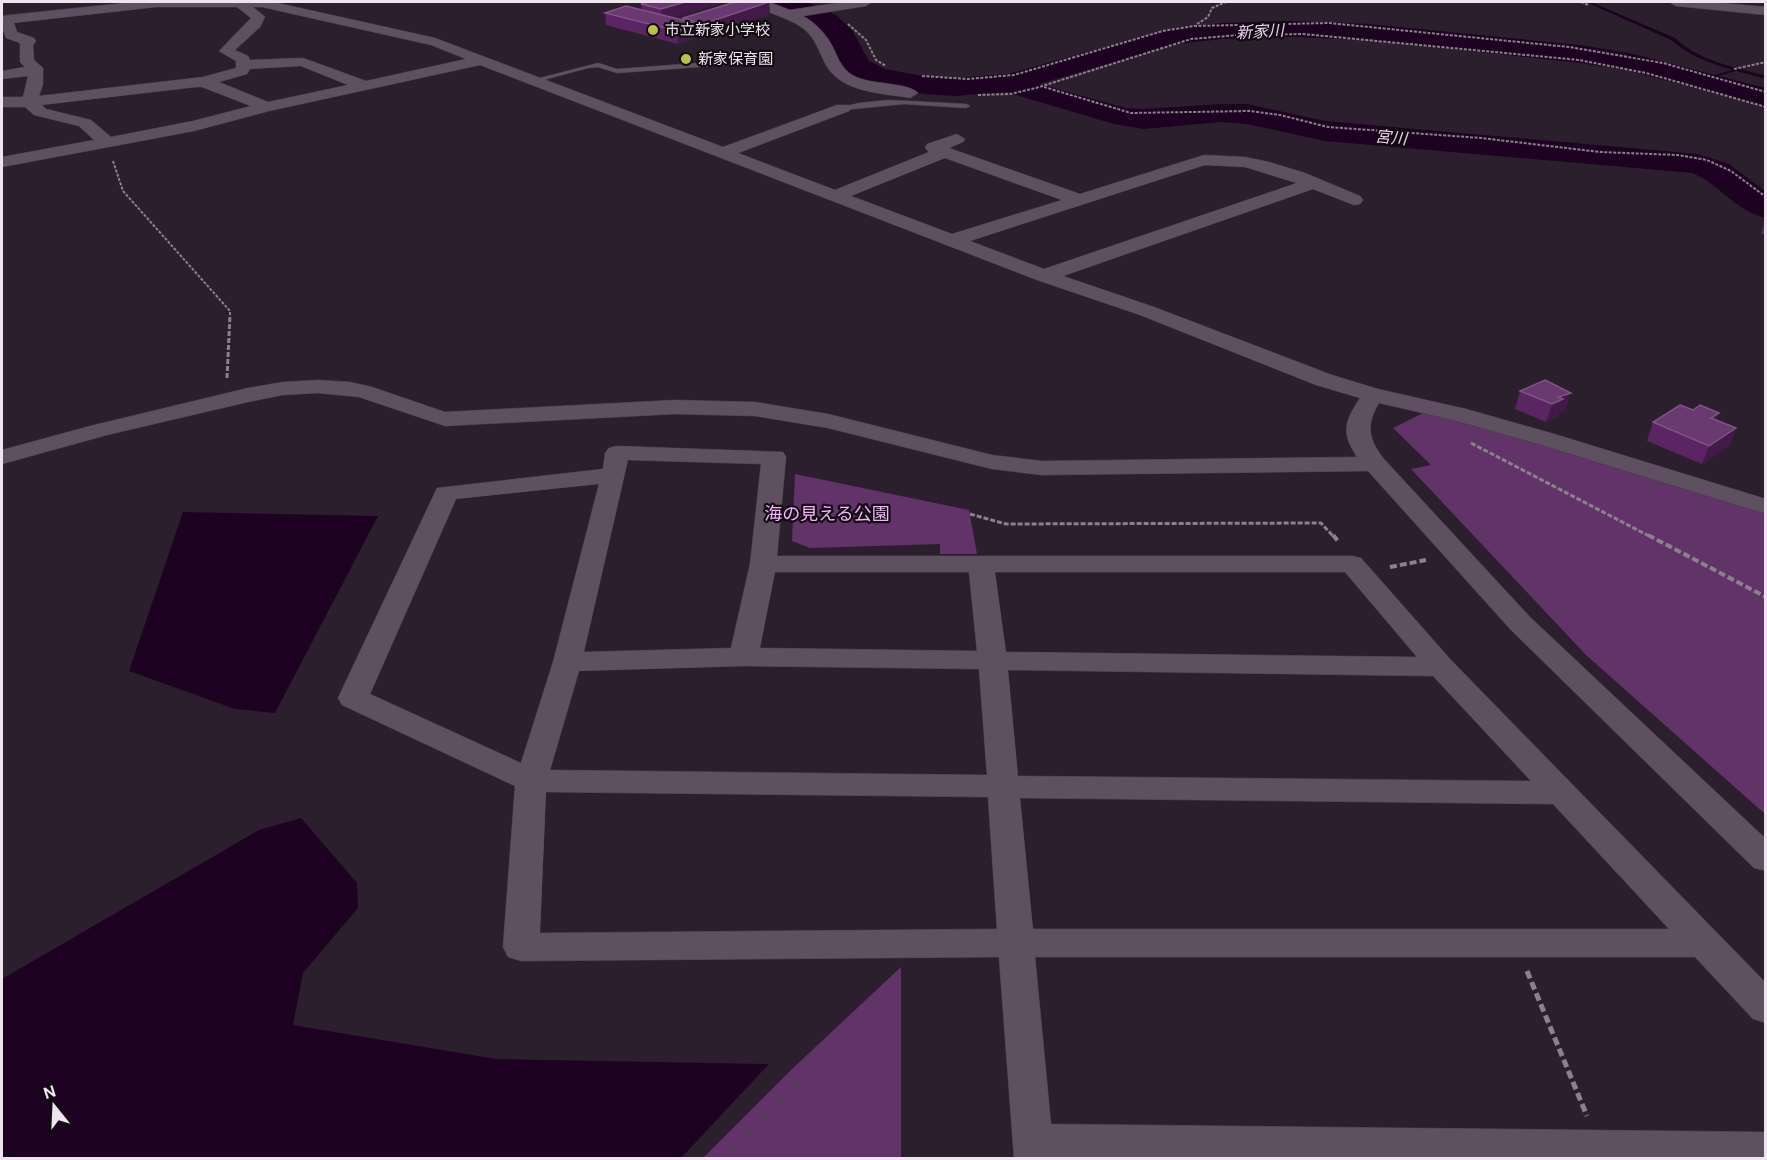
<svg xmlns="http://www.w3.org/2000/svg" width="1767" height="1160" font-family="'DM Sans','Noto Sans JP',sans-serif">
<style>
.green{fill:#613368}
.water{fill:#1e0222}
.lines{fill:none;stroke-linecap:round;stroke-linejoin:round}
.stream{fill:#1e0222;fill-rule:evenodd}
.river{fill:#1e0222;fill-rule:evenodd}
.lane-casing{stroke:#483d4a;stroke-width:1}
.street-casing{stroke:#483d4a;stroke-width:1}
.path-far3{stroke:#8b808c;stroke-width:2;stroke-dasharray:3 1.5;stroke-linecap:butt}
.path-far2{stroke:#8b808c;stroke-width:3;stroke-dasharray:5 2;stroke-linecap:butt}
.path-far1{stroke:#8b808c;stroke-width:4;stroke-dasharray:7 3;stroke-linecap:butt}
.path{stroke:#8b808c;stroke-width:5;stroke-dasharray:8 4;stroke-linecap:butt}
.lane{fill:#5f5061;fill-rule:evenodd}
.street{fill:#5f5061;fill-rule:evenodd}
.wall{fill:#5b2463}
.shaded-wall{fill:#421a47}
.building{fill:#6b3972;stroke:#7f5485;stroke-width:1.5}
.poi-dot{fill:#bac046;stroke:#110b11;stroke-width:2}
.labels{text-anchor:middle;stroke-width:4.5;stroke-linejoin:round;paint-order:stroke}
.far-poi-label{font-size:15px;fill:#eee5ef;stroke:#110b11;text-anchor:start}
.far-water-label{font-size:16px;font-style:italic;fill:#f0cff4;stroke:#110b11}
.park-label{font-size:18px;fill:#f4b3fd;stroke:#110b11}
</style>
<rect width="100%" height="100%" fill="#2c1f2d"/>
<!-- green -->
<g class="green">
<path d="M1427 411 1586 457 1765 514V814L1586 655 1411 469 1431 465 1393 428Z"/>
<path d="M795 474 969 510 977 554H940V544L810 548 792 541Z"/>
<path d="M901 967V1158H703L792 1069Z"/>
</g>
<!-- water -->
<g class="water">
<path d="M183 512 378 516 275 713 235 709 129 671Z"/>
<path d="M301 818 357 883 358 908 303 973 293 1025 496 1059 769 1064 681 1158H2V979L259 830Z"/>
</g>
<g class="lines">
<!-- stream -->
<g class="stream">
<path d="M1586 2H1591L1675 38C1700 61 1733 67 1766 76V79L1736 71 1715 77V75L1732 70C1710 63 1689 56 1671 40Z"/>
<path d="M827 11 829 13 815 16 813 15Z"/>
<path d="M1708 77 1711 79 1710 80 1701 83 1698 81Z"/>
</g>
<!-- river -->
<path class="river" d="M774 2H807L836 15 852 30 869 61 885 69 923 76 955 78 1008 74 1175 28 1222 23 1289 21 1370 24 1580 45 1629 53 1766 88V107L1627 70 1580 63 1370 40 1289 37 1222 39 1177 44 1039 84 1126 108 1143 109 1222 104H1247L1325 121 1698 154 1729 164 1766 192V218C1731 209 1721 184 1692 173L1325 141 1247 124 1222 122 1143 129 1114 124 1006 92 955 96 923 94 865 82 849 73 837 57 829 39 816 27 778 8Z"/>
<defs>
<g id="lane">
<path d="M738 60 742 62 741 64 617 73 598 67 588 68 536 82 532 80 598 63 617 69Z"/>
<path d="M889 100 966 104 970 106 966 108 904 104 843 110 839 108 859 103Z"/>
</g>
<g id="street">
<path d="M134 2H273L435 38 723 147 837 105H849L851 108 849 111 738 153 835 190 929 152 925 148 927 144 957 134 965 139 963 142 949 148 1080 194 1204 155 1245 157 1269 162 1305 173 1360 196 1363 200 1360 204 1354 205 1313 189 1063 276 1154 307 1332 375 1378 389 1466 409 1551 433 1766 499V514L1535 443 1453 420 1379 403C1366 425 1368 439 1384 459L1530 617 1766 839V871L1754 868 1510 629 1368 471 1042 475 992 469 828 428 755 416 675 414 445 426 359 397 318 393 283 395 248 402 107 435 2 464V450L90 426 248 388 283 382 318 380 350 382 372 387 445 412 675 400 755 402 828 414 992 455 1042 461 1357 457C1341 433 1344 422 1360 398L1316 385 1140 315 1037 280 480 65 269 111 194 131 2 167V157L94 140 79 126 34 115 25 107H2V97H23L28 76 2 79V71L25 67 20 62V43L6 38 2 27V16ZM156 7H237L251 18 219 51 236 61V68L203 77 39 96 43 84V68L34 60 33 45 36 41 34 38 17 32 14 23ZM253 7H262L431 45 466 59 366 81 303 58 250 60 248 56 235 50 260 27 265 17ZM301 66 348 85 268 102 219 82 247 74 250 69ZM196 87H202L251 106 193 121 111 137 91 120 46 109 42 105ZM945 158 1062 200 952 234 851 196ZM1205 165 1245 167 1297 183 1044 269 970 241Z"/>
<path d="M750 2H769L790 10 843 2H872L866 6 803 16C814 22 823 31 830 42 838 55 839 68 854 76 870 85 908 82 918 93L910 98C882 93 842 93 826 65 819 52 816 39 804 29 789 17 761 12 750 2Z"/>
<path d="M1669 2H1711L1766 7V15L1676 6Z"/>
<path d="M617 446 783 452 786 457 777 556H1352L1361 558 1451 660 1766 983V1023L1753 1019 1695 957H1035L1051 1124 1766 1132V1158H1014L999 957 521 961 508 957 503 947 515 786 342 705 338 698 437 488 603 469 605 453 609 448ZM628 460 761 464 750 564 731 648 584 652ZM599 484 553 662 521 763 370 694 456 499ZM775 572H969L977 651 760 648ZM995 572H1345L1417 657 1006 652ZM744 666 979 669 987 775 550 770 579 671ZM1008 670 1433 676 1531 781 1018 776ZM546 792 988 797 997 929 540 933ZM1020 798 1553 804 1669 929H1033Z"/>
</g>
</defs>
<!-- lane casing -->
<use href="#lane" class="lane-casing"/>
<!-- street casing -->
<use href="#street" class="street-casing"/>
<!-- path-far3 -->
<g class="path-far3">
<path d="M1581 2 1588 5"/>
<path d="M848 24 866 40 876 60 886 66"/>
<path d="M1197 24 1208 17 1212 8 1226 2"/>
<path d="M1734 69 1766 62"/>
<path d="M922 76 968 79 1014 75 1163 31 1194 26 1329 23 1569 47 1663 63 1766 92"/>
<path d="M1044 87 1131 113 1250 111 1280 115 1328 127 1481 138 1600 152 1677 155 1707 160 1731 171 1766 197"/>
<path d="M978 95 1010 94 1036 88 1191 39 1238 35 1303 34 1579 60 1646 73 1766 107"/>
<path d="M113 161 123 191 230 311V316"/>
</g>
<!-- path-far2 -->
<g class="path-far2">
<path d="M227 378 230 315"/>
<path d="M1471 443 1651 537"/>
<path d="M970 514 1006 524 1321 523 1334 537"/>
</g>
<!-- path-far1 -->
<g class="path-far1">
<path d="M1333 535 1338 541"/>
<path d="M1648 535 1766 597"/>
<path d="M1390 567 1426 560"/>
</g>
<!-- path -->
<path class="path" d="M1527 971 1587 1116"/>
<!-- lane -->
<use href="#lane" class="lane"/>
<!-- street -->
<use href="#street" class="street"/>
</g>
<!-- wall -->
<g class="wall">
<path d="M649 2H724L673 18 683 20V18L769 2 770 14 704 36 699 35V37L678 44 606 25 605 13 642 10 641 4Z"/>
<path d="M1766 220V235L1761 233Z"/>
<path d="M1545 380 1565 411 1559 412 1558 417 1546 422 1515 409 1520 391Z"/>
<path d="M1717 420 1736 428 1729 446 1702 464 1647 441 1653 422Z"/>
</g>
<!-- shaded-wall -->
<g class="shaded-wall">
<path d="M685 2H724L662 21 661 9Z"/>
<path d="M769 2 770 14 704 36 703 24Z"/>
<path d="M699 24V37L678 44 677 31Z"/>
<path d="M1571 393 1565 411 1559 412 1558 417 1546 422 1552 404 1558 397Z"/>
<path d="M1719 413 1713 431 1711 418Z"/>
<path d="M1736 428 1729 446 1702 464 1709 446Z"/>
</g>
<!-- building -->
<g class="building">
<path d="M649 2H685L661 9 641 4Z"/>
<path d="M735 2H769L703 24 683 18Z"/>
<path d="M626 6 699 24 677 31 605 13Z"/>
<path d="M1545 380 1571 393 1558 397 1563 399 1552 404 1520 391Z"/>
<path d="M1680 405 1693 410 1700 405 1719 413 1711 418 1736 428 1709 446 1653 422Z"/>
</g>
<!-- markers -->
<g class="poi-dot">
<circle cx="653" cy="30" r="6"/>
<circle cx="686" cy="59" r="6"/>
</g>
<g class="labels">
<!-- far-poi labels -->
<g class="far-poi-label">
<text x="665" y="35">市立新家小学校</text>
<text x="698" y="64">新家保育園</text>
</g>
<!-- far-water labels -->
<g class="far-water-label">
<text transform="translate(1260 31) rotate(-3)" y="6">新家川</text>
<text transform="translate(1391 137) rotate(5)" y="6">宮川</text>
</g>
<!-- park labels -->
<g class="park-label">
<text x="827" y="520">海の見える公園</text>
</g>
</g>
<!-- border -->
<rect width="1767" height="1160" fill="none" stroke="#eee5ef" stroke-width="6"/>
<!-- north arrow -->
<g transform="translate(54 1106) rotate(342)" stroke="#110b11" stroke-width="4.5" paint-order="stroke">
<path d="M0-4.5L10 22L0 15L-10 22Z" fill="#eee5ef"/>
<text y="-9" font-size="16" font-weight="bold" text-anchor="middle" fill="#eee5ef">N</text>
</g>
</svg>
